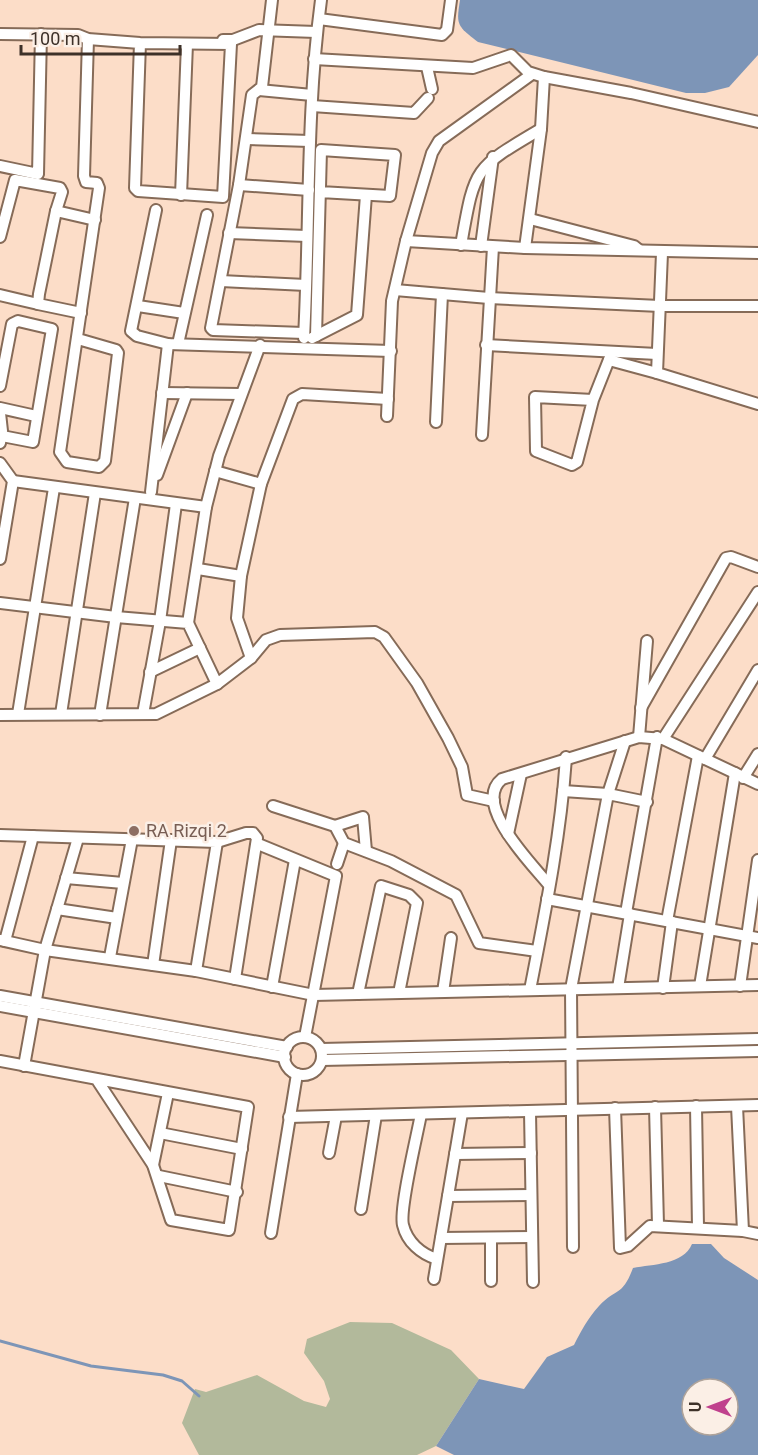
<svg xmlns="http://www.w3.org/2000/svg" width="758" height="1455" font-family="Roboto,sans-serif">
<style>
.green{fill:#b2b99b}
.water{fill:#7d95b7;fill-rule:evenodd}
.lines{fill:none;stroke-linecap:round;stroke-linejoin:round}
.stream{stroke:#7d95b7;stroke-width:3}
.minor-casing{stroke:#866b58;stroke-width:14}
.minor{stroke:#fff;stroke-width:10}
.education-dot{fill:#8d6e63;stroke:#fbefe6;stroke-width:2}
.labels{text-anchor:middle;stroke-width:5;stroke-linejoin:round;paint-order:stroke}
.education-label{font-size:18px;fill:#785e54;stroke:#fbefe6;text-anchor:start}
</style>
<rect width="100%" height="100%" fill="#fcddc8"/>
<!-- green -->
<path class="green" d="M350 1322 392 1323 451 1350 479 1379 436 1446 417 1455H199L182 1423 195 1389 206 1392 257 1375 304 1401 326 1407 330 1399 324 1381 304 1353 307 1339Z"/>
<!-- water -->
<g class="water">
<path d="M460 0H758V55L729 87 705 93H686L478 42C457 26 456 25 460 0Z"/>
<path d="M692 1244H711L724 1258 758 1280V1455H454L436 1446 479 1379 524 1389 547 1357 574 1345C581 1331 588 1318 599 1306 617 1287 622 1297 633 1268 653 1264 683 1265 692 1244ZM692 1389H728V1425H692Z"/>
</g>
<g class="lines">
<!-- stream -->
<path class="stream" d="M0 1341 91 1366 163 1375 182 1381 199 1396"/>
<defs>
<g id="minor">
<path d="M272 0 262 87 252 95 239 185 211 328 213 330 304 333"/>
<path d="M319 19 442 35 447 30 451 0"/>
<path d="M0 34 78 35 88 39 140 43 231 44 223 197 138 191 135 188 140 43"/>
<path d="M223 40H233L259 30 316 32"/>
<path d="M314 59 473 68 511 55 528 72 544 77 631 93 758 122"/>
<path d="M427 67 432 89"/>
<path d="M259 90 312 95"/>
<path d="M312 106 414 113 428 98"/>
<path d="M246 139 310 141"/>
<path d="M0 166 38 174 41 34"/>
<path d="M239 185 309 190"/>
<path d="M181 195 187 44"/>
<path d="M156 210 131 331 137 336 168 344 391 351"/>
<path d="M530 219 634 246 639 250"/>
<path d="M229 233 307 236"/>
<path d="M0 237 15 180 60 188 62 192 56 211"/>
<path d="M406 241 525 248 758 253"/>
<path d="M461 245C475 167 473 169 541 129"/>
<path d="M481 246 493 157"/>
<path d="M525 248 541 129 544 77"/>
<path d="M662 253 657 373 758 404"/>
<path d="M221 281 306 285"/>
<path d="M395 290 489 298 660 306H758"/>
<path d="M0 295 38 304"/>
<path d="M138 306 184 313"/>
<path d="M81 313 38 304 39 294 56 211 95 220"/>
<path d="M316 336 321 150 395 155 390 196 320 192"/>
<path d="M304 338C310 225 306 112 321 0"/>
<path d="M312 338 357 315 366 195"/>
<path d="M78 339 116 350 118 353 105 461 99 467 67 462 60 452 99 188 97 183 86 182 84 176 88 39"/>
<path d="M178 344 207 215"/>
<path d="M486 345 657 354"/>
<path d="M609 360 657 373"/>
<path d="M0 386 12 324 18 321 52 329 33 442 2 436"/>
<path d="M162 393 241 394"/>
<path d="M593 400 535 397 536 451 572 465 577 462 593 400 612 352"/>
<path d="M0 408 36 416"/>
<path d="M0 413 2 431 0 443"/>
<path d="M387 416 392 301 406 241 432 153 439 141 532 74"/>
<path d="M436 422 442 294"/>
<path d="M482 435 493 247"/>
<path d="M0 463 13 481 0 559"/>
<path d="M215 471 261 484"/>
<path d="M157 475 187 393"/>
<path d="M13 481 206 507"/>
<path d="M151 492 168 344"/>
<path d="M198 569 241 576"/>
<path d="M0 603 116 617 188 623 217 684"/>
<path d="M188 623 206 507 219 456 260 345"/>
<path d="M251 658 237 618 241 576 261 484 293 399 302 394 388 399"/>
<path d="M150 672 200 648"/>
<path d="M641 708 726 558 731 557 758 567"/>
<path d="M18 714 54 488"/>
<path d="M61 714 95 493"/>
<path d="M143 714 160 621 176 504"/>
<path d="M0 715 156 714 217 684 251 658 266 640 280 635 375 632 384 637 417 683 448 738 462 767 467 795 494 801"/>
<path d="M100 715 135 498"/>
<path d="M639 737 647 641"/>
<path d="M663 739 758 592"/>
<path d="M705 759 758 670"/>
<path d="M743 778 758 754"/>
<path d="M563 791 608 794 625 741"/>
<path d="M273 806 335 826 344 843 391 861 456 895 479 943 537 951"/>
<path d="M335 826 363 817 366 851"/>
<path d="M508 834 521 774"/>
<path d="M0 835 217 842 196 971"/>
<path d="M217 842 246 833H253L257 838 235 979"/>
<path d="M258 844 336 876 305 1037"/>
<path d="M337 864 344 843"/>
<path d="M66 878 123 883"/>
<path d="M549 885C533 865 471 804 502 779L639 737 663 739 758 784"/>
<path d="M547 899 758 938"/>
<path d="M57 909 117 918"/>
<path d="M626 913 657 737"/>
<path d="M667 921 698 756"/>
<path d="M0 940 45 950 196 971 314 995 758 985"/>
<path d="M5 941 33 836"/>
<path d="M110 957 132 839"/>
<path d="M153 965 171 840"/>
<path d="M700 986 735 773"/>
<path d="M740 986 758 860"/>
<path d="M272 987 295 860"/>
<path d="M618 988 630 914"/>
<path d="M663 988 672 922"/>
<path d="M530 990C545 913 561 835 566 757"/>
<path d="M443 992 451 938"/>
<path d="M358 994 381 886 409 895 417 903 399 993"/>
<path d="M0 996 287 1047"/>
<path d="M0 1006 285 1057"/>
<circle cx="303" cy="1056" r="19"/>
<path d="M321 1049 758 1039"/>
<path d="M322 1060 758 1051"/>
<path d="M0 1061 248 1107 229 1230 171 1220 153 1165 97 1080"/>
<path d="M24 1066 45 950 78 838"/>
<path d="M696 1106 698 1227"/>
<path d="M737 1106 743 1231"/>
<path d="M655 1107 658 1225"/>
<path d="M615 1108 620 1248 628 1246 650 1226 743 1231 758 1234"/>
<path d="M530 1112 533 1282"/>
<path d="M421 1114C417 1136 399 1209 403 1225 407 1242 421 1254 437 1259"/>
<path d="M289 1117 758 1105"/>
<path d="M160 1133 242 1149"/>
<path d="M329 1153 336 1116"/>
<path d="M455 1154 531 1153"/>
<path d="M153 1165 168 1093"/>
<path d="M159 1176 237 1192"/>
<path d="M448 1196 531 1195"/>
<path d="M361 1209 376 1115"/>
<path d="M271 1233 297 1074"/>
<path d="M441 1238 532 1237"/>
<path d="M491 1238V1281"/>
<path d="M573 1247 571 989 608 794 647 802"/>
<path d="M434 1279 462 1113"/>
</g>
</defs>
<!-- minor casing -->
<use href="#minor" class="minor-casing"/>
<!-- minor -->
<use href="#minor" class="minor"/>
</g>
<!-- markers -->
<circle class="education-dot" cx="134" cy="831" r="6"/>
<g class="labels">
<!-- education labels -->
<g class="education-label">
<text x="146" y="837">RA Rizqi 2</text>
</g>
</g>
<!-- north arrow -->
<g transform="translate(710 1407) rotate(270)"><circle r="28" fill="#fbefe6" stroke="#afa39a" stroke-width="1.5"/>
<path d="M0-4.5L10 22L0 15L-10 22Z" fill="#c0418d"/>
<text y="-9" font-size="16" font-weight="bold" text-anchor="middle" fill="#3d3129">U</text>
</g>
<!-- scale -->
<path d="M21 45v9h159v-9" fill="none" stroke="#3d3129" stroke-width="3"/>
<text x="30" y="45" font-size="18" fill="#3d3129" stroke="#fbefe6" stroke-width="4.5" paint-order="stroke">100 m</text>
</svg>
